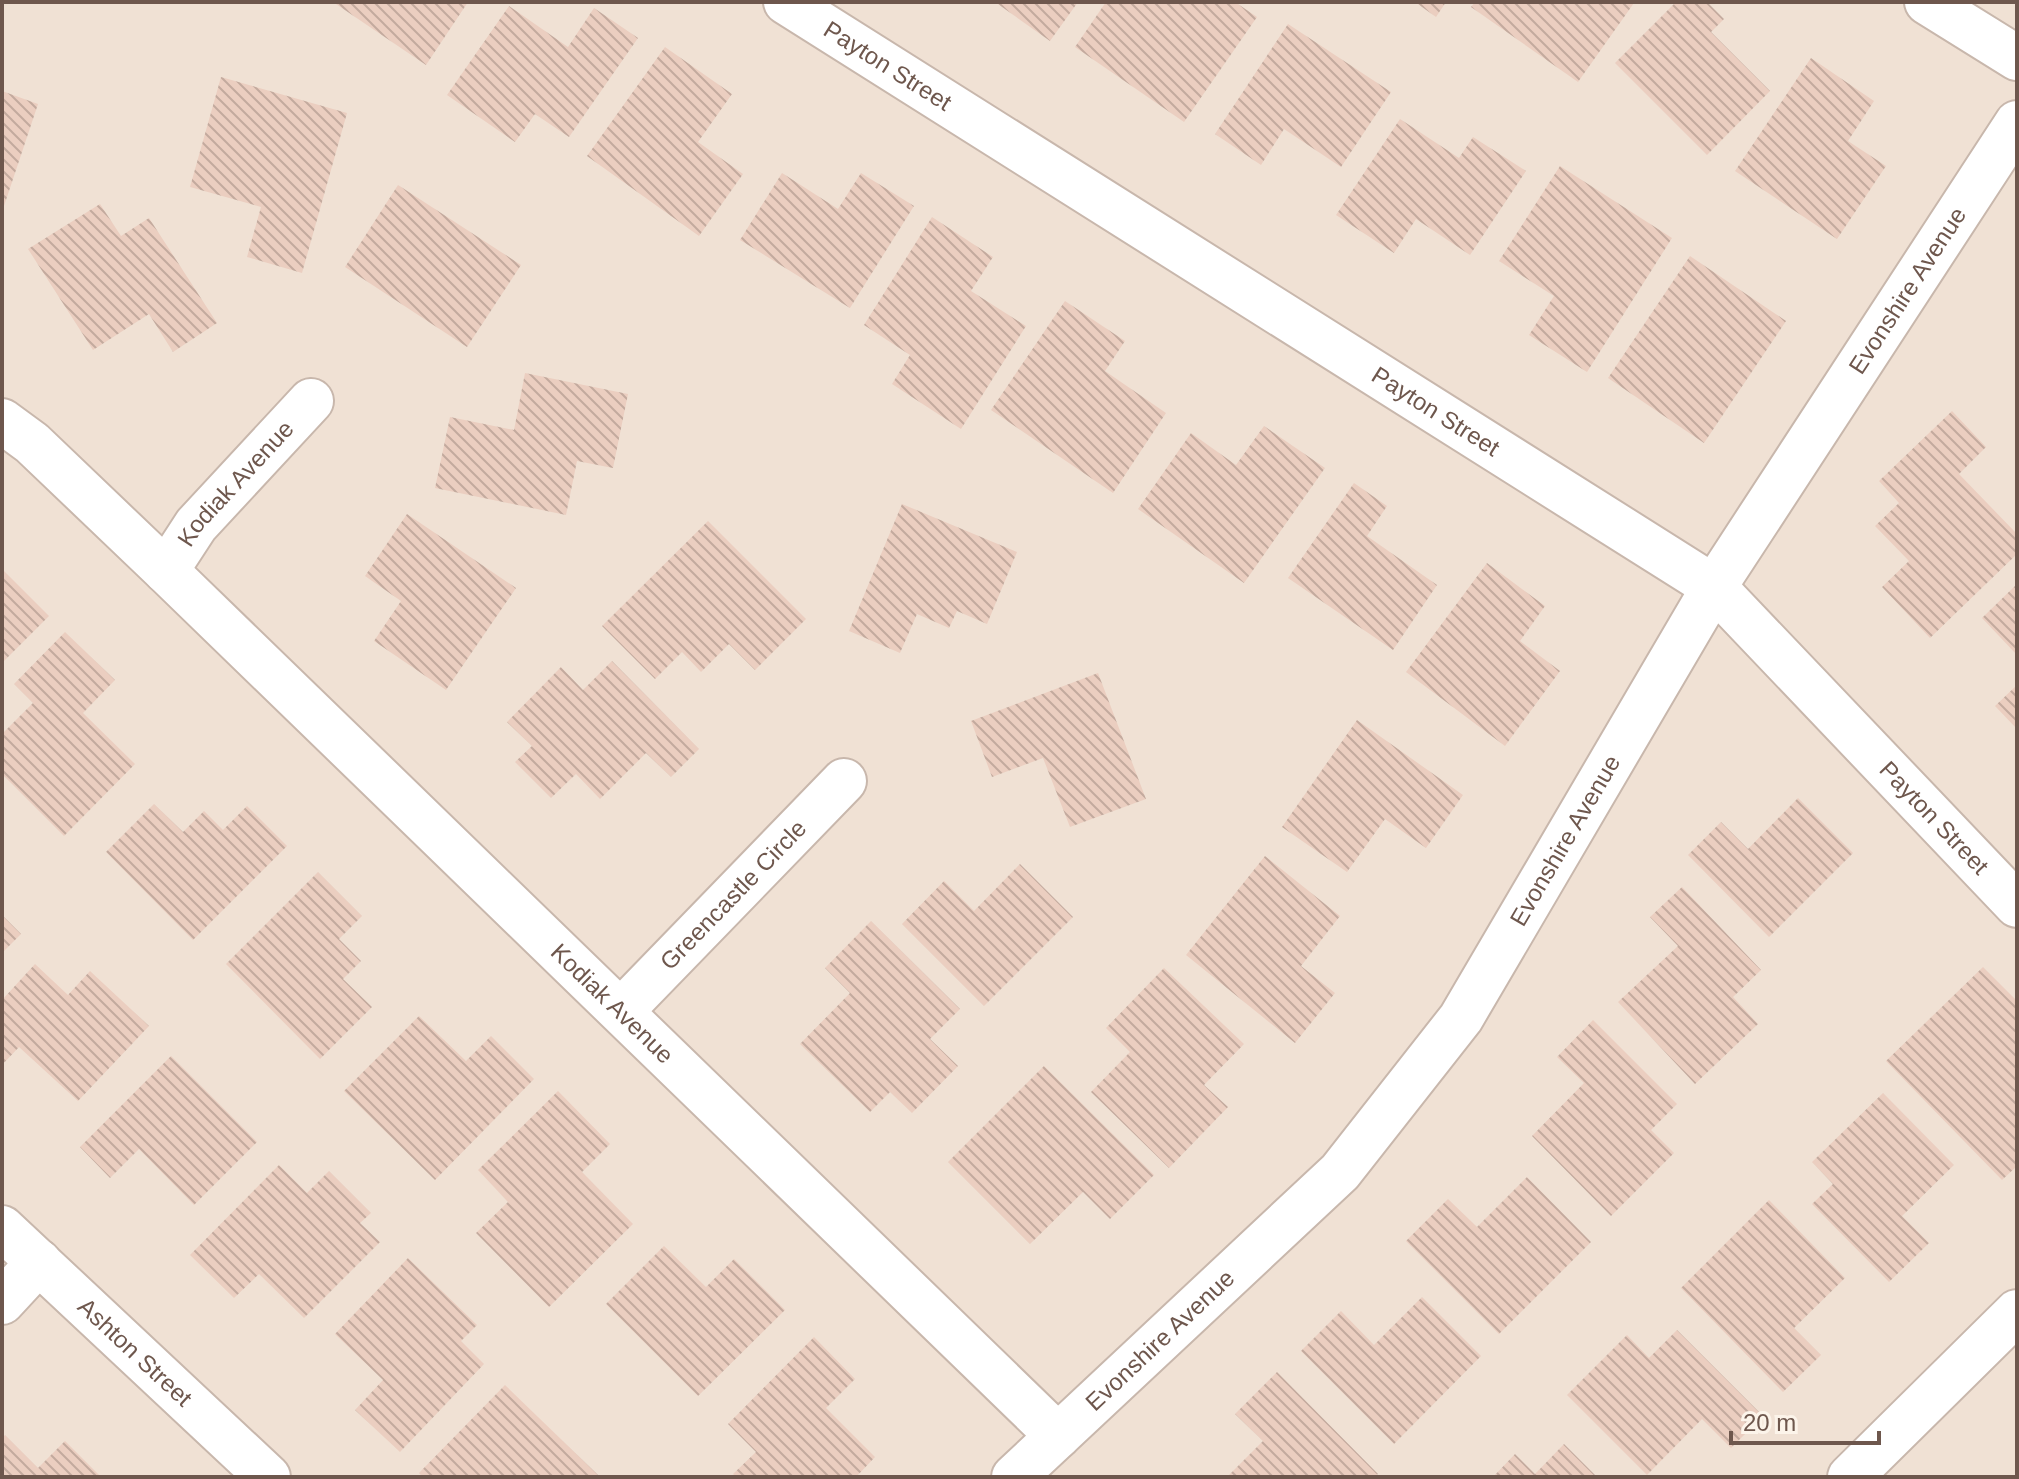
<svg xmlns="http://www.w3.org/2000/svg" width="2019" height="1479" font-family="Arial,sans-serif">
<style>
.residential{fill:#f0e1d4}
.building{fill:url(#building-back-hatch)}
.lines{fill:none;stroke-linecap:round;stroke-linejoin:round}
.street-casing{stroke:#c8b7ac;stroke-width:48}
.street{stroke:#fff;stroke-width:44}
.labels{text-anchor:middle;stroke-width:7;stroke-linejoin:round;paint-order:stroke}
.street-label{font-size:24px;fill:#6e574d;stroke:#fcf4ea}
</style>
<defs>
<pattern id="building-back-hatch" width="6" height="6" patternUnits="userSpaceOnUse" patternTransform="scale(2)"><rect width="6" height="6" fill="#ebcec0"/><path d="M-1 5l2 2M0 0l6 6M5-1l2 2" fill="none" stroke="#c3aa9e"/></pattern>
</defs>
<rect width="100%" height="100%" fill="#f9f0e5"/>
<!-- residential -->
<rect class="residential" x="2" y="2" width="2015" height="1475"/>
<!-- building -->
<g class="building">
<path d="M333 2H468L426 65Z"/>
<path d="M995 2H1078L1050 41Z"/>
<path d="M1106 2H1235L1257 17 1184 122 1075 47Z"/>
<path d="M1415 2H1446L1436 17Z"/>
<path d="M1475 2H1632L1634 3 1578 82 1471 7Z"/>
<path d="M1676 2H1707L1724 19 1711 32 1770 91 1707 155 1615 63Z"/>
<path d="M509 6 568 47 594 8 638 38 569 137 535 114 515 142 447 95Z"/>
<path d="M1288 24 1391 92 1341 167 1284 129 1261 165 1215 134Z"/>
<path d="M665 47 732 94 698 142 743 174 699 236 587 156Z"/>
<path d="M1811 58 1874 101 1848 141 1886 166 1837 239 1735 171Z"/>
<path d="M221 77 347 113 302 273 247 257 261 207 190 187Z"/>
<path d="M2 91 38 104 3 209 2 208Z"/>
<path d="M1400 119 1459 158 1473 137 1526 171 1470 255 1416 219 1394 253 1336 215Z"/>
<path d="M1560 166 1672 238 1587 372 1529 335 1554 296 1499 261Z"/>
<path d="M782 173 838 209 861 173 914 206 850 308 740 240Z"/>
<path d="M398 185 521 265 467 347 345 267Z"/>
<path d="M100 204 121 236 149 218 217 323 173 352 149 314 93 350 28 249Z"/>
<path d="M932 217 993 257 971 291 1026 326 961 429 892 384 910 355 864 325Z"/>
<path d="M1690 256 1786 321 1704 443 1608 378Z"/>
<path d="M1065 301 1125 341 1105 371 1166 413 1113 493 991 410Z"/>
<path d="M525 373 628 394 613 468 577 461 566 515 435 488 450 417 514 430Z"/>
<path d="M1952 411 1986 447 1959 474 2017 534V554L1930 638 1882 587 1909 561 1875 526 1899 503 1879 481Z"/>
<path d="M1264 426 1325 468 1244 583 1138 509 1191 433 1236 465Z"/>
<path d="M1354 483 1387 506 1367 536 1437 585 1393 650 1288 578Z"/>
<path d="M902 504 1017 552 987 624 957 611 949 628 917 614 900 653 849 631Z"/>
<path d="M407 514 516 588 446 690 374 641 401 601 365 576Z"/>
<path d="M708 521 806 619 755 670 729 644 701 672 682 652 655 679 602 626Z"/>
<path d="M1487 563 1545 606 1520 641 1560 671 1505 746 1406 672Z"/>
<path d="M2 569 49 616 2 663Z"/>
<path d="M2017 584V655L1982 618Z"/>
<path d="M65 632 115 680 83 713 135 764 64 836 2 774V734L33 703 14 684Z"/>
<path d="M612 661 699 749 671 777 646 753 600 799 576 774 551 798 515 762 532 746 507 722 561 667 583 690Z"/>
<path d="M1098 673 1146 799 1070 827 1043 758 992 777 971 721Z"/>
<path d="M2017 685V729L1995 706Z"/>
<path d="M1357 720 1463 795 1426 848 1385 819 1347 872 1282 827Z"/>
<path d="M1798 798 1853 853 1769 937 1688 855 1721 822 1748 849Z"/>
<path d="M154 804 183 832 204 811 223 830 247 806 287 846 193 940 106 852Z"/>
<path d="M1265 856 1340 916 1301 966 1335 993 1295 1043 1186 955Z"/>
<path d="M1020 864 1073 917 984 1006 902 924 944 881 974 911Z"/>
<path d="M318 872 362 916 339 939 361 961 343 979 372 1007 320 1059 226 964Z"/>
<path d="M1682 887 1761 970 1733 997 1758 1024 1695 1084 1618 1002 1678 946 1650 917Z"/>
<path d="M2 915 21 934 2 953Z"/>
<path d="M871 921 960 1009 930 1039 958 1066 912 1113 890 1092 870 1112 800 1044 850 993 825 968Z"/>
<path d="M35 964 68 995 90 971 149 1026 78 1101 19 1047 2 1065V1000Z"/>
<path d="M1983 967 2017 1001V1166L2002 1180 1886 1061Z"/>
<path d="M1164 968 1244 1044 1204 1085 1228 1107 1169 1168 1091 1092 1130 1052 1106 1028Z"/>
<path d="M419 1016 466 1061 491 1036 534 1079 435 1180 344 1091Z"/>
<path d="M1593 1020 1677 1104 1651 1130 1674 1153 1611 1216 1532 1136 1584 1083 1557 1057Z"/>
<path d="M171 1056 257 1142 194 1205 139 1149 110 1178 80 1147Z"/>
<path d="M1044 1066 1154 1175 1110 1219 1083 1192 1030 1244 948 1162Z"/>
<path d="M558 1091 610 1144 582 1172 633 1224 549 1307 476 1233 508 1202 478 1170Z"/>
<path d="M1883 1093 1954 1165 1902 1216 1929 1243 1889 1282 1812 1204 1833 1184 1812 1162Z"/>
<path d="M279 1165 307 1193 329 1171 371 1213 360 1223 380 1242 304 1318 259 1274 234 1298 190 1255Z"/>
<path d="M1527 1177 1591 1242 1499 1334 1406 1241 1448 1199 1477 1227Z"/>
<path d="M1769 1200 1845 1278 1794 1328 1821 1355 1783 1392 1681 1288Z"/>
<path d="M664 1246 706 1287 734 1259 785 1310 698 1396 606 1304Z"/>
<path d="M408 1258 477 1325 461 1341 484 1364 400 1452 355 1410 383 1380 335 1334Z"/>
<path d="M1422 1297 1481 1356 1394 1444 1301 1351 1341 1311 1374 1345Z"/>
<path d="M1677 1330 1763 1416 1731 1448 1702 1419 1647 1475 1567 1395 1627 1335 1649 1358Z"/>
<path d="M814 1337 855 1379 826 1408 875 1457 856 1477H736L733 1474 756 1452 728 1424Z"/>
<path d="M1277 1372 1378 1474 1374 1477H1227L1263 1441 1235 1414Z"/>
<path d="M505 1385 598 1475 596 1477H423L419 1473Z"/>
<path d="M5 1435 38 1468 65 1441 101 1477H2V1438Z"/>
<path d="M1564 1444 1597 1477H1493L1515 1454 1535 1474Z"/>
</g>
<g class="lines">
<defs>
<g id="street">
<path id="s1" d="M786 2 1714 587 2017 905"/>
<path d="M1927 2 2017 58"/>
<path id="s2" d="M2 421 32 443 166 571 1058 1436"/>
<path id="s3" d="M166 571 196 525 311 401"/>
<path id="s4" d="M622 1010 844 781"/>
<path id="s5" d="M2 1228 268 1477"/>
<path d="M2 1302 39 1262"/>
<path id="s6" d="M1014 1477 1340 1172 1461 1018 1714 587 2017 123"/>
<path d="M1850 1477 2017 1312"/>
</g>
</defs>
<!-- street casing -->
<use href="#street" class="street-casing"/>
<!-- street -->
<use href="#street" class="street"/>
</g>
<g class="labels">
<!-- street labels -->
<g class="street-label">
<text dy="8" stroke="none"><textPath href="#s1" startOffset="120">Payton Street</textPath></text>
<text dy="8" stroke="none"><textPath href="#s6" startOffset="1496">Evonshire Avenue</textPath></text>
<text dy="8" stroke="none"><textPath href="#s1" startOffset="768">Payton Street</textPath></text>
<text dy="8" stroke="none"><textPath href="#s3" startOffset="112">Kodiak Avenue</textPath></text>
<text dy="8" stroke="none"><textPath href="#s1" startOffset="1416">Payton Street</textPath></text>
<text dy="8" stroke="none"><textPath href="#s6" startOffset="848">Evonshire Avenue</textPath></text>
<text dy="8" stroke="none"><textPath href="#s4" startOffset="160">Greencastle Circle</textPath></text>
<text dy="8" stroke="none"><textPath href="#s2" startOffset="844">Kodiak Avenue</textPath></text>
<text dy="8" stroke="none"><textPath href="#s6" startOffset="200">Evonshire Avenue</textPath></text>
<text dy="8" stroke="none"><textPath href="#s5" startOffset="182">Ashton Street</textPath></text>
</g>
</g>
<!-- border -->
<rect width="2019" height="1479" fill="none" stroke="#6e574d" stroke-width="8"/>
<!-- scale -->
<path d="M1731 1431v12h148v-12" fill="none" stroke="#6e574d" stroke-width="4"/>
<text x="1743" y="1431" font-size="24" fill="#6e574d" stroke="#fcf4ea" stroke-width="6" paint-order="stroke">20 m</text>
</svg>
